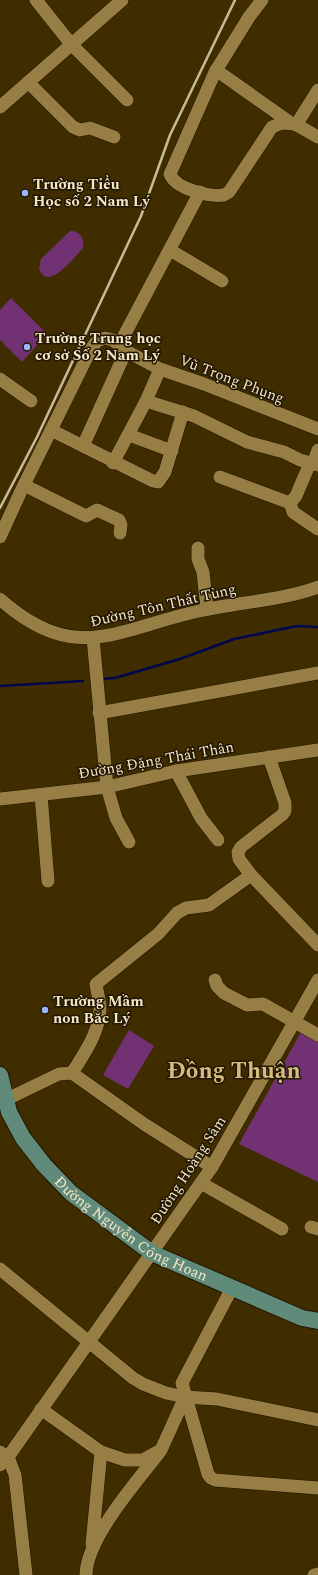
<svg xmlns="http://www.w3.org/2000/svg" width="318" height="1575" font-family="Spectral,serif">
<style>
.pitch{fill:#713173}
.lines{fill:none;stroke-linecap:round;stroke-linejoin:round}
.stream{stroke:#02074d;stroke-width:2.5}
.minor-casing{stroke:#221600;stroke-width:14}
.major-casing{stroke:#221600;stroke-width:18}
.minor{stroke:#977e44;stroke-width:13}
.major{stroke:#608a79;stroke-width:16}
.rail{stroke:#c8ba99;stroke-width:2.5}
.poi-dot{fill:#97b6fd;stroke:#211601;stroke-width:1.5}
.labels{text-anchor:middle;stroke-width:3;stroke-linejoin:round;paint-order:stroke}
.poi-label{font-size:15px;font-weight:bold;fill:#f4e7c9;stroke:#211601;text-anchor:start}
.street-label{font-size:15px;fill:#f4e7c9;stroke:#211601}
.town-label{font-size:23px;font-weight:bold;fill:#d6bb80;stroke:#211601}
</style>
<rect width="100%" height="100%" fill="#3f2d00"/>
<!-- pitch -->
<g class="pitch">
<path d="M70 231C80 230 85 239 83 248 75 256 47 294 39 268L41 259Z"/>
<path d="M11 298 47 334 22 362 0 340V310Z"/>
<path d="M129 1030 154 1046 128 1089 103 1075Z"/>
<path d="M301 1032 318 1041V1182L239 1144Z"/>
</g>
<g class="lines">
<!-- stream -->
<g class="stream">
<path d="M100 679 115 678 180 659 234 639 297 626 318 627"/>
<path d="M0 686 83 681"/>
</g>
<defs>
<g id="minor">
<path d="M36 0 71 44 127 100"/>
<path d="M262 0 249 17 215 72 170 174C175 189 210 197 224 195L229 192 272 127 282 123 295 124 298 122 318 90"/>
<path d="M216 70 291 123"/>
<path d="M28 82 73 127 80 130 90 128 114 137"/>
<path d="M0 107 122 0"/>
<path d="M295 124 318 137"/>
<path d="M170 250 222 281"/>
<path d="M119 345 200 192"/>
<path d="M0 379 31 401"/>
<path d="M146 401 194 416 247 442 284 452 300 460 318 465"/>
<path d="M51 430 153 481 158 482 165 472 183 412"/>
<path d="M129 435 172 451"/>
<path d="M83 446 126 351"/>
<path d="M113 463 146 401 160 369"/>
<path d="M313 464 318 450"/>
<path d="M220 477 290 503 296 496 310 463"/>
<path d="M24 485 86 516 97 510 119 520 121 525 120 533"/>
<path d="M290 503 293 512 318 529"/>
<path d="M0 537 21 491 91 349 97 341 105 338 113 340 126 351 160 369 204 384 318 429"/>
<path d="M198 548V559L203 572 207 609"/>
<path d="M0 599C75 666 117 629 199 611 238 602 280 601 318 587"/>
<path d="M93 638 107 787 116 818 129 842"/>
<path d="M99 713 318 673"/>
<path d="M269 757 285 803V811L282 815 241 847 238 852 239 859 251 875 318 945"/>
<path d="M176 771 201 818 218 840"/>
<path d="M41 795 48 881"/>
<path d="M0 799 107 787 176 771 318 750"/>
<path d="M215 980 217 986 224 993 247 1005 263 1004 318 1035"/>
<path d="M72 1073C84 1054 99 1033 100 1009 100 1001 97 992 96 984L158 934 177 913 186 908 209 905 251 875"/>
<path d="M5 1100 59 1074 72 1073 144 1124 212 1167"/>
<path d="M201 1183 282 1229"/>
<path d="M311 1227 318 1229"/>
<path d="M0 1269 133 1378 143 1384 166 1393 185 1397 217 1399 318 1420"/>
<path d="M232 1288 182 1383 208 1474 211 1478 215 1480 318 1488"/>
<path d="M41 1409 101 1452 125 1460H143L161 1450 185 1397"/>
<path d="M0 1452 8 1457 15 1475 26 1575"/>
<path d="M0 1465 8 1457 212 1167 318 980"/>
<path d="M92 1544 101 1452"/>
<path d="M86 1575C86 1539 137 1481 159 1453"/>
<path d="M314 1575 318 1574"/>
</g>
<g id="major">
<path id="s1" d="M0 1075 9 1112 23 1138 44 1165 71 1193 152 1253 302 1318 318 1321"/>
</g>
</defs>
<!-- minor casing -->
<use href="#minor" class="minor-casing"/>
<!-- major casing -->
<use href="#major" class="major-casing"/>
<!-- minor -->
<use href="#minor" class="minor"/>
<!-- major -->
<use href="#major" class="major"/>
<!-- rail -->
<path class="rail" d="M0 508 37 437 141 216 170 135 235 0"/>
</g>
<!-- markers -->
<g class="poi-dot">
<circle cx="25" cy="193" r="4"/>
<circle cx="27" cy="347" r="4"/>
<circle cx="45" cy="1010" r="4"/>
</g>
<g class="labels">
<!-- poi labels -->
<g class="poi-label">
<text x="33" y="189">Trường Tiểu<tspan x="33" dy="17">Học số 2 Nam Lý</tspan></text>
<text x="35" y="343">Trường Trung học<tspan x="35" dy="17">cơ sở Số 2 Nam Lý</tspan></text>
<text x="53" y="1006">Trường Mầm<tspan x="53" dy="17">non Băc Lý</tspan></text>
</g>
<!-- street labels -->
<g class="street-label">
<text transform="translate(232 379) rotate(21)" y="5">Vũ Trọng Phụng</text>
<text transform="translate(163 605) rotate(-13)" y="5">Đường Tôn Thất Tùng</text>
<text transform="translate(156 760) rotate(-10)" y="5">Đường Đặng Thái Thân</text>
<text transform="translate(188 1170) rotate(-57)" y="5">Đường Hoàng Sâm</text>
<text dy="5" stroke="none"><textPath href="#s1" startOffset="211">Đường Nguyễn Công Hoan</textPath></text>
</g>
<!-- town labels -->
<g class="town-label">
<text x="234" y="1078">Đồng Thuận</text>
</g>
</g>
</svg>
